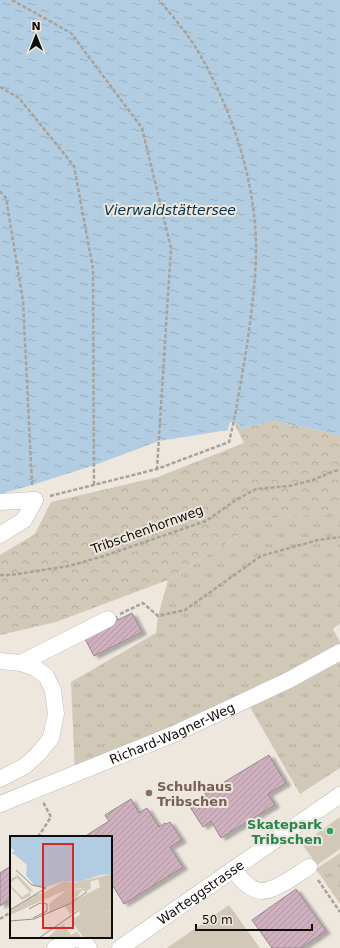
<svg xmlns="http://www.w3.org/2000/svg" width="340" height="948" font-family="'DejaVu Sans',sans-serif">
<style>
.grass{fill:url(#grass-tufts)}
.forest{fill:url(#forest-crowns)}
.pitch{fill:#d2c8b8}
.water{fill:url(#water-ripples)}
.building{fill:url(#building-hatch);stroke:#93898d;filter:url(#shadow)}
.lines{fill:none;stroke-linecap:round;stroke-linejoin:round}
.minor-casing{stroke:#c1bbb3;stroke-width:17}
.path{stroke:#a7a39c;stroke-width:2.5;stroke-dasharray:4 2;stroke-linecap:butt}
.minor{stroke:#fff;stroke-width:16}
.education-dot{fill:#8d6e63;stroke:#ede7de;stroke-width:1.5}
.leisure-dot{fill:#2e9e5b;stroke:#ede7de;stroke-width:1.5}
.labels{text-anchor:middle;stroke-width:4;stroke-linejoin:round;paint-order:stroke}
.street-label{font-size:13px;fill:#100e0b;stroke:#ede7de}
.education-label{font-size:13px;font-weight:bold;fill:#785e54;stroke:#ede7de;text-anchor:start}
.leisure-label{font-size:13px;font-weight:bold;fill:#27864d;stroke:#ede7de;text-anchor:end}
.water-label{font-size:14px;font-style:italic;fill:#00334e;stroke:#ede7de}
.inset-road{fill:none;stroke:#95908a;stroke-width:1}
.view{fill:#d62828;fill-opacity:0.15;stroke:#d62828;stroke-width:2}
.inset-edge{fill:none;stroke:#100e0b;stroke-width:2}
</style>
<defs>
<pattern id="grass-tufts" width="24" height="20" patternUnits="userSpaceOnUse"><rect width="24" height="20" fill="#d2c8b8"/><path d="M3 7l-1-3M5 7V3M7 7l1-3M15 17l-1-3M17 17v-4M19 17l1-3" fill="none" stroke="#b3ab9d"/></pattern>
<pattern id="forest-crowns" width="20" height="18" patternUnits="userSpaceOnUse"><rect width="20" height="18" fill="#d2c8b8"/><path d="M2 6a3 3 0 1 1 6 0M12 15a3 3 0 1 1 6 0" fill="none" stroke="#b3ab9d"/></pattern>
<pattern id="water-ripples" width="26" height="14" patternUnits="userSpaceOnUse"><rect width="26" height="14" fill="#b2cde1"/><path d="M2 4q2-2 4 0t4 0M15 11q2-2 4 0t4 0" fill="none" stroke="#98afc0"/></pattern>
<pattern id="building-hatch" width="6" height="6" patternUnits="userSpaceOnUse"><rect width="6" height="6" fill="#cfb0be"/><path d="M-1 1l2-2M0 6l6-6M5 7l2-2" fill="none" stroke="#b196a2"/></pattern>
<filter id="shadow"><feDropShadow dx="4.5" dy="2.5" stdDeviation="1" flood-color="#0004"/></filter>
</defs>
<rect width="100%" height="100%" fill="#ede7de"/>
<!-- grass -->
<g class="grass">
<path d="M340 512V623L333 629 340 642V768L300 794 246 700 75 774 71 682 156 633 158 616 168 580 264 519Z"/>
<path d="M340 853V904L316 869Z"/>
</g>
<!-- forest -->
<path class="forest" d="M274 421 340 435V512L264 519 168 580 56 622 0 635V555L35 534 51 502 158 477 244 443 234 423 240 424V429Z"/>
<!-- pitch -->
<g class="pitch">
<path d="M340 817V849L317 865 302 844Z"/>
<path d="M229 905 260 948H167Z"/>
</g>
<!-- water -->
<path class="water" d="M0 0H340V435L274 421 240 429V424L230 422 228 430 159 441 95 465 32 485 0 494Z"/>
<!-- building -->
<g class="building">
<path d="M132 613 142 632 94 656 84 637 99 625 116 616 118 620Z"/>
<path d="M269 755 286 783 268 794 275 805 221 838 211 821 203 827 188 804Z"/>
<path d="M131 799 139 813 147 808 159 827 165 823 166 824 170 822 182 840 170 847 183 867 124 904 111 883V837H84L109 821 105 815Z"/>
<path d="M11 866V899L0 906V873Z"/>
<path d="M296 889 326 931 301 948H272L252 920Z"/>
</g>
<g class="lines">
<defs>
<g id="minor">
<path d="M0 502 35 500"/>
<path d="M0 535 24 520 35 500"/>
<path d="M0 661 21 663 35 668 46 676 53 690 56 714 51 738 39 753 25 766 0 779"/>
<path d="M21 663 108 619"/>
<path id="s1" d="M0 804 174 734 289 680 340 652"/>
<path d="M233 869C239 877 246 886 256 890 270 896 297 874 309 867"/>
<path d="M55 948 74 939 83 940 89 948"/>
<path id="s2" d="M120 948 340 795"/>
</g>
</defs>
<!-- minor casing -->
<use href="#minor" class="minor-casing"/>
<!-- path -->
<g class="path">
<path d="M12 0 71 33 142 128 171 248 157 469"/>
<path d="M0 87 19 98 74 166 93 269 94 486"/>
<path d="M0 191 6 198 23 301 32 485"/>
<path d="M50 496 157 469 229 442C236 414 240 386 245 358 250 324 255 290 256 256 257 185 234 114 199 53 188 34 173 17 159 0"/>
<path d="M0 575H11L69 566 104 556 206 521 236 500 256 489 289 486 313 480 334 471 340 470"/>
<path d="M120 614 143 603 158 616 185 610 261 556 318 540 340 537"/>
<path d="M38 837 51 817 43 802"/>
<path d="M318 880 340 912"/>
<path d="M0 919 11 912"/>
</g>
<!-- minor -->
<use href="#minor" class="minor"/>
</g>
<!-- markers -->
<circle class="education-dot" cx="149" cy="793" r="4"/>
<circle class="leisure-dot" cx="330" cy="831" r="4"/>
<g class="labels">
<!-- street labels -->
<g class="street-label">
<text transform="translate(147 529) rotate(-20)" y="5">Tribschenhornweg</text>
<text dy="5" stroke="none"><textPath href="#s1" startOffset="186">Richard-Wagner-Weg</textPath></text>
<text dy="5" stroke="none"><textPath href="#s2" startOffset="98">Warteggstrasse</textPath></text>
</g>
<!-- education labels -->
<g class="education-label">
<text x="157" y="791">Schulhaus<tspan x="157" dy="15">Tribschen</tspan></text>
</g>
<!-- leisure labels -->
<g class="leisure-label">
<text x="322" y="829">Skatepark<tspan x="322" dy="15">Tribschen</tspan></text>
</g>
<!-- water labels -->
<g class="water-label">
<text x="170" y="215">Vierwaldstättersee</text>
</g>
</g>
<!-- overview -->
<g transform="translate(10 836)">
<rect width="102" height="102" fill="#ede7de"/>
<path d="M102 38V76L96 75 102 77 101 102H74L61 85 71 78 67 74 60 78 55 70 40 76 39 68 56 54 73 53 64 65 90 51 88 42Z" fill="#d2c8b8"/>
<path d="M102 38 80 46 81 52 75 56 71 52 56 54 0 79V75L26 58 33 57 54 45 64 47Z" fill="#d2c8b8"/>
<path d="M6 37 24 56 21 55 20 60 13 63V65L0 51V49L12 61 20 56 7 42 0 47V43L7 40ZM53 88 61 99 67 96 72 102H37Z" fill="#d2c8b8"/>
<path d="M0 0H102V38L90 39 69 46 54 45 33 52 24 49 16 39 17 29 4 18H0L5 15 0 11Z" fill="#b2cde1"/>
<path class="inset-road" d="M6 34 22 49 36 52M19 73 30 67 37 68V75L23 82M0 74 36 52M0 85 24 83 59 68 77 56M29 102 68 75"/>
<path class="view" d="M33 8H63V92H33Z"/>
<rect width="102" height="102" class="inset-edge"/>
</g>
<!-- north arrow -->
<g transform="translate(36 36)" stroke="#ede7de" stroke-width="3" paint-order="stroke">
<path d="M0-3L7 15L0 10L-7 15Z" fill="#100e0b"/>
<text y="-6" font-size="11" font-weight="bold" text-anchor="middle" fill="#100e0b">N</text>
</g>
<!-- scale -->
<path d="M196 924v6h116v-6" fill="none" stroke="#100e0b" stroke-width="2"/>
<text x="202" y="924" font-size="12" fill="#100e0b" stroke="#ede7de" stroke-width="3" paint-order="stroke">50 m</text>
</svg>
